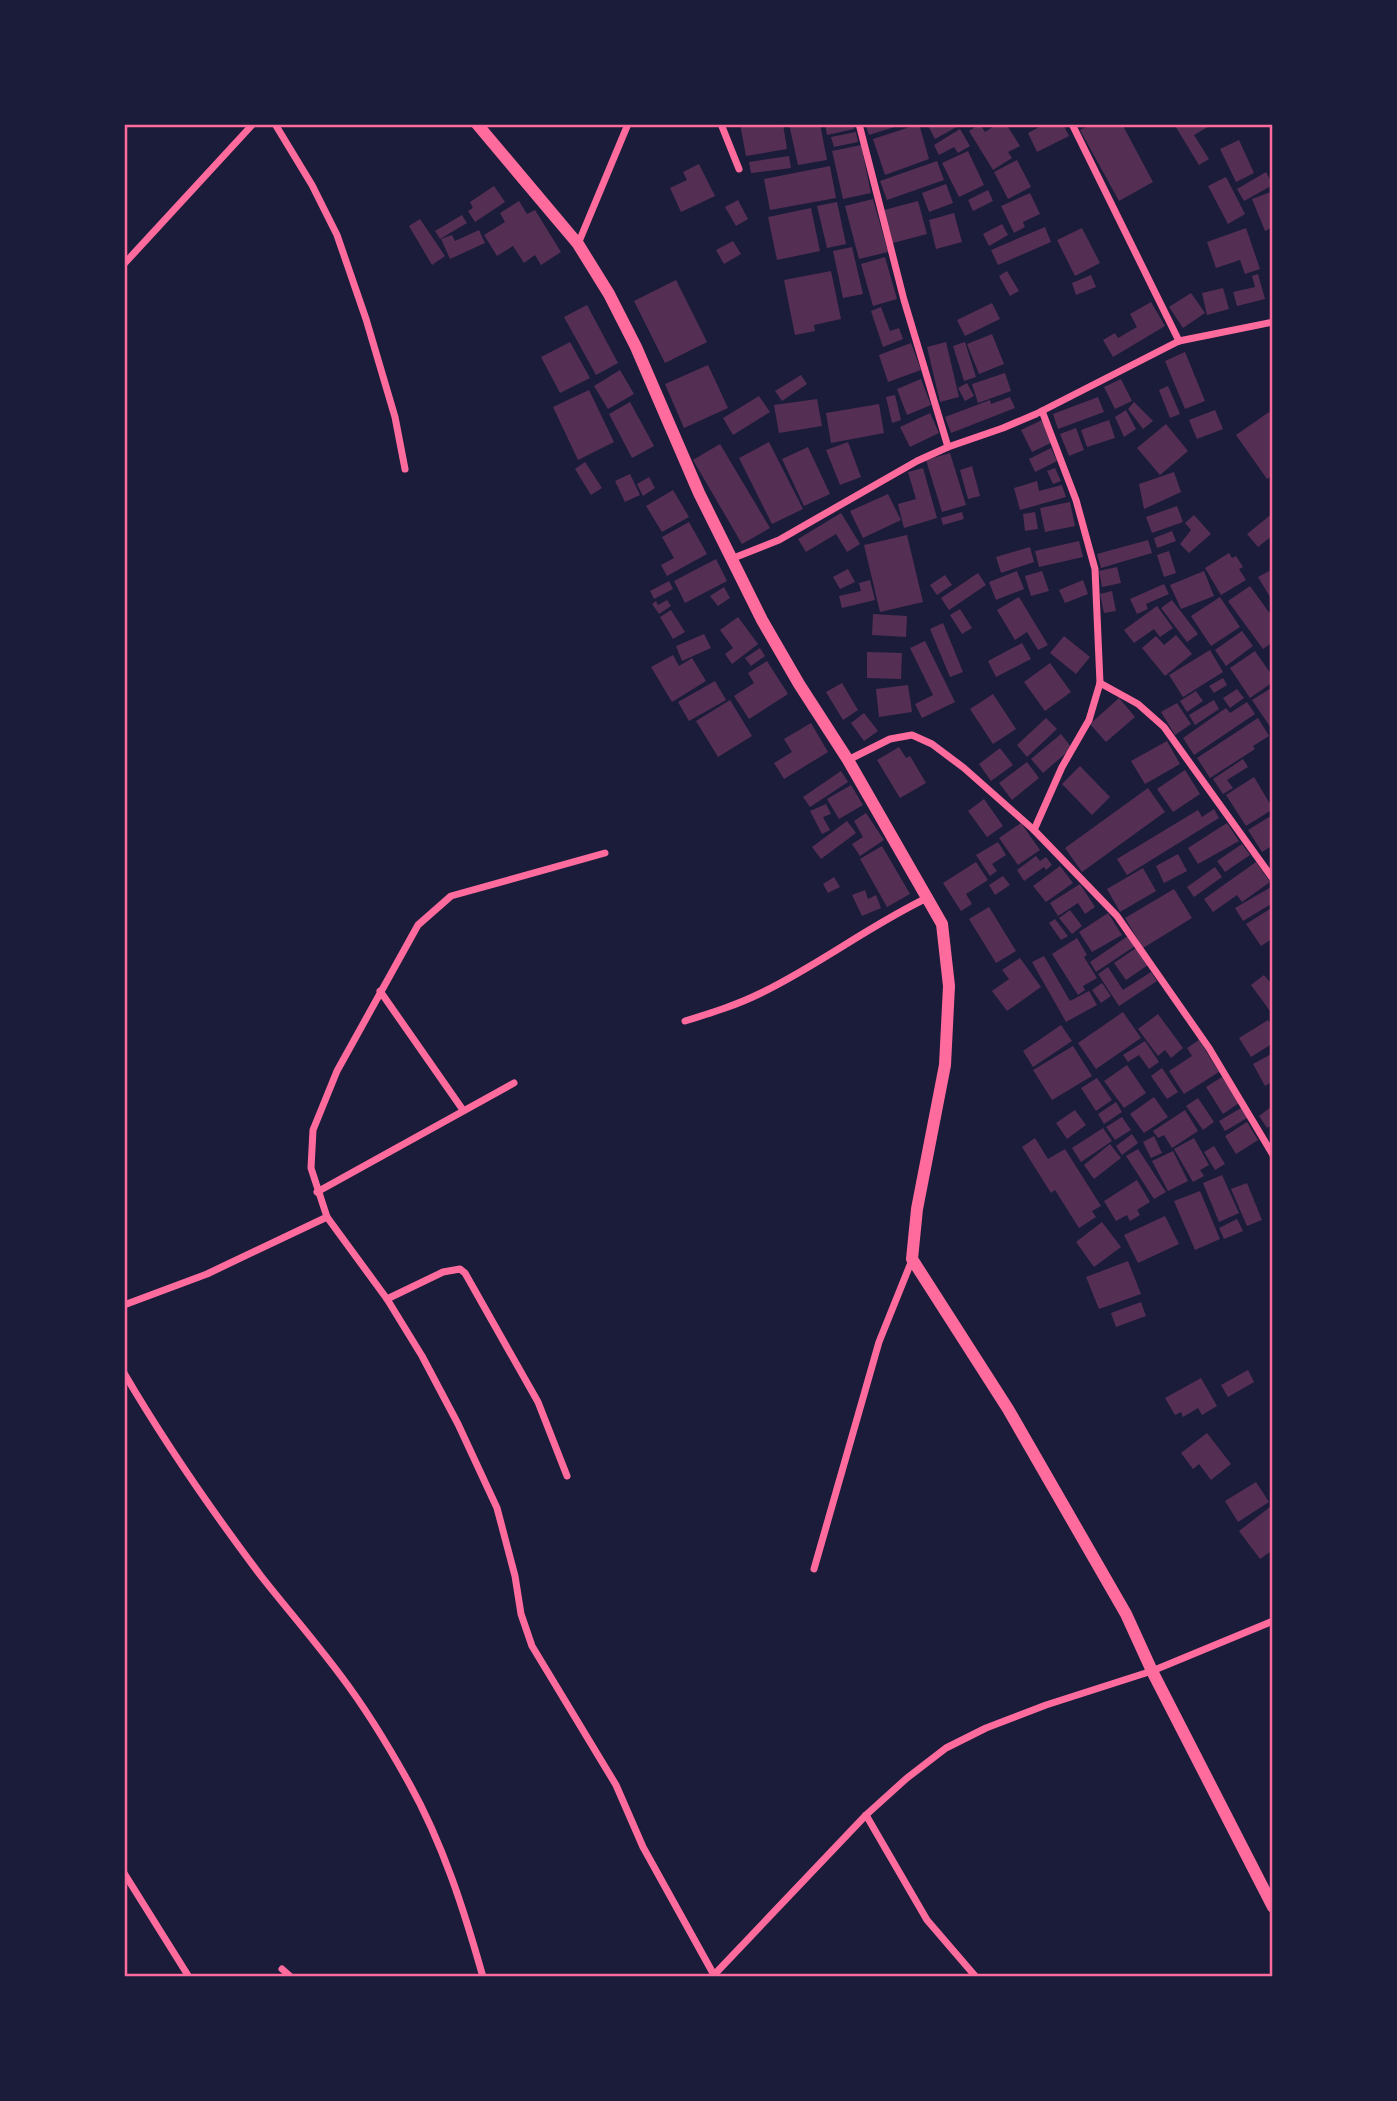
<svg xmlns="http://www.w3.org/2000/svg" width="1397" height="2101" font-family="Rubik,sans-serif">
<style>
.building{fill:#542f53}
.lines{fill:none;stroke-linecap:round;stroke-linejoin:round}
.minor{stroke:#ff6b9d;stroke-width:7}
.tertiary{stroke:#ff6b9d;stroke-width:12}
.neatline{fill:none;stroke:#ff6b9d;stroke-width:2.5}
</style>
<rect width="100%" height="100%" fill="#1b1b3a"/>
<!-- building -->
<g class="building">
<path d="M740 124H783L787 149 746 156Z"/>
<path d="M789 124H820L827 160 798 165Z"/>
<path d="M825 124H853L854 129 827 135Z"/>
<path d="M865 124H901V125L869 135Z"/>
<path d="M919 124 929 159 885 175 873 139Z"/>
<path d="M927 124H962L935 139Z"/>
<path d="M980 124 985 132 997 124H1006L1020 146 1008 152 1012 158 993 170 969 131Z"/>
<path d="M1045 124H1063L1069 136 1037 152 1028 133Z"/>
<path d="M1091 124H1122L1153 182 1119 201 1080 130Z"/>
<path d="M1174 124H1213L1194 135 1209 159 1199 165Z"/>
<path d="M960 129 970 146 958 153 954 147 939 155 934 145Z"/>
<path d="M856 132 858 142 834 147 831 137Z"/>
<path d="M1239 140 1254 173 1236 182 1220 149Z"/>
<path d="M861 145 871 193 843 199 832 151Z"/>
<path d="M968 151 984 185 959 197 942 163Z"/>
<path d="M789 156 791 168 751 173 749 162Z"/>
<path d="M1017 160 1031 187 1008 199 994 172Z"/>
<path d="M937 161 944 180 887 200 880 181Z"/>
<path d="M699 164 715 196 681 212 670 188 687 180 683 172Z"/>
<path d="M830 166 836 198 770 210 764 179Z"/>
<path d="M1266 172 1273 185 1244 201 1237 189Z"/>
<path d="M1226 177 1245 214 1228 224 1208 186Z"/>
<path d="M946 184 953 203 929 212 922 193Z"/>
<path d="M494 186 505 202 475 222 468 211 473 208 470 202Z"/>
<path d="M988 190 993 201 973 211 968 200Z"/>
<path d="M1273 191V205L1270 207 1273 214V227L1265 231 1252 199Z"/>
<path d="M1030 193 1040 214 1023 222 1025 227 1014 233 1001 206Z"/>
<path d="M873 199 888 252 859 259 845 206Z"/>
<path d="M738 200 748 219 736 226 725 207Z"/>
<path d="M519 201 527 214 535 210 561 252 541 265 535 255 524 263 513 246 497 256 484 235 505 222 500 213Z"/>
<path d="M918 201 927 234 893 243 884 210Z"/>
<path d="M837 202 846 244 827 248 817 206Z"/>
<path d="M811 208 820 251 777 260 768 217Z"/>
<path d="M954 213 962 242 936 249 929 220Z"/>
<path d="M462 215 467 223 440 239 435 231Z"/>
<path d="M420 219 445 256 432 265 409 226Z"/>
<path d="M1002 224 1008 235 989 246 983 234Z"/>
<path d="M1045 227 1051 242 998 265 991 250Z"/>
<path d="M1082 228 1100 263 1075 276 1057 240Z"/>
<path d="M1246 228 1260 269 1245 274 1240 260 1216 268 1207 242Z"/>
<path d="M479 230 485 243 450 259 441 239 452 235 455 241Z"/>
<path d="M733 241 741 254 724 264 716 250Z"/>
<path d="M852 247 863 294 843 298 833 251Z"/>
<path d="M885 257 897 299 873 306 861 264Z"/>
<path d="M831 271 841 319 814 325 815 331 795 335 784 280Z"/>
<path d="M1007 271 1019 291 1010 296 999 276Z"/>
<path d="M1258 274 1265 299 1237 306 1233 292 1255 287 1252 276Z"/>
<path d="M1091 275 1096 287 1076 295 1072 283Z"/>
<path d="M676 280 707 342 665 363 634 301Z"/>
<path d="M1223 288 1229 309 1207 315 1202 293Z"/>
<path d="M1191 293 1205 313 1183 328 1169 307Z"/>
<path d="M1151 302 1165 326 1113 357 1103 340 1115 333 1118 338 1137 327 1130 314Z"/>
<path d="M992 303 1000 319 965 336 957 320Z"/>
<path d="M587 305 618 363 596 375 564 317Z"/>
<path d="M881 307 890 331 899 328 903 339 883 347 871 311Z"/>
<path d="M992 334 1004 364 979 374 967 344Z"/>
<path d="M570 342 590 378 560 393 541 357Z"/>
<path d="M946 342 959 397 940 402 927 347Z"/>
<path d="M965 342 976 377 964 381 953 346Z"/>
<path d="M911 343 921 370 888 382 879 355Z"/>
<path d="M1185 352 1205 401 1185 409 1165 361Z"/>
<path d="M708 365 728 408 684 428 665 384Z"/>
<path d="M620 370 634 394 608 409 594 386Z"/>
<path d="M1005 373 1011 391 978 403 972 384Z"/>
<path d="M801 375 807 384 782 401 775 391Z"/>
<path d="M921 379 931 405 907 415 897 389Z"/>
<path d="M1121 379 1132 401 1115 409 1104 387Z"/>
<path d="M967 383 974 396 965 401 958 388Z"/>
<path d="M1168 386 1180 414 1170 418 1159 390Z"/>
<path d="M589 390 614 442 578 460 553 407Z"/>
<path d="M895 395 901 420 892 423 886 397Z"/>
<path d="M759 396 770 412 733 435 723 418Z"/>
<path d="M1010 397 1015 408 951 433 945 417 990 400 991 404Z"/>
<path d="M1098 397 1104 412 1058 429 1053 414Z"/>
<path d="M817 399 822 426 779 433 774 405Z"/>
<path d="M630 402 654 446 632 458 609 414Z"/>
<path d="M1134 402 1153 421 1143 429 1128 409Z"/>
<path d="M879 404 884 433 831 443 826 413Z"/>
<path d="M1126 410 1136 429 1124 437 1115 417Z"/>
<path d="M1215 410 1223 429 1197 439 1189 420Z"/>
<path d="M1269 412 1273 418V475L1267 479 1236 435Z"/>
<path d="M930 413 939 433 910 447 900 427Z"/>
<path d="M1042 420 1053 442 1032 452 1021 430Z"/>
<path d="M1109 420 1115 438 1087 447 1081 430Z"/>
<path d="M1166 424 1188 451 1160 475 1137 448Z"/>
<path d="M1076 428 1084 450 1069 456 1060 434Z"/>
<path d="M769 442 803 509 772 524 739 458Z"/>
<path d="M848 442 861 477 840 485 826 450Z"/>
<path d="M720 444 770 528 742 544 693 460Z"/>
<path d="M808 447 830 494 804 506 782 459Z"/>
<path d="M1051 448 1057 461 1035 472 1029 459Z"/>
<path d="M950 453 966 505 942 512 926 460Z"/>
<path d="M585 462 602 488 591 495 575 469Z"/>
<path d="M972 466 980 496 968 499 960 470Z"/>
<path d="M923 468 937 518 904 528 898 504 916 499 908 472Z"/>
<path d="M1055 468 1061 481 1053 484 1047 471Z"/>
<path d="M1174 472 1181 492 1144 509 1139 484Z"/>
<path d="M630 474 640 495 625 502 615 481Z"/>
<path d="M649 477 655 488 643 496 637 484Z"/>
<path d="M1037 481 1039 491 1062 485 1066 497 1020 510 1014 488Z"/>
<path d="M673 490 689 517 662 532 646 506Z"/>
<path d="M888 494 901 520 863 538 850 511Z"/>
<path d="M1070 502 1075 526 1045 532 1040 508Z"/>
<path d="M1177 506 1183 522 1152 533 1146 517Z"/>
<path d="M962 512 964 519 943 525 941 518Z"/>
<path d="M1035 512 1038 529 1025 531 1023 514Z"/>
<path d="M841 513 860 544 847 552 836 534 806 552 798 539Z"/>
<path d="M1273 513V535L1258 547 1247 534Z"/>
<path d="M1194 515 1211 534 1189 553 1180 544 1191 530 1185 523Z"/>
<path d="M689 522 707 554 667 576 661 565 674 558 662 537Z"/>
<path d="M1172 531 1176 541 1157 548 1154 538Z"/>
<path d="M907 535 923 602 880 612 864 545Z"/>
<path d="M1148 540 1152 553 1101 568 1097 554Z"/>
<path d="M1079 541 1083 557 1039 567 1035 551Z"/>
<path d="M1030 547 1034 562 1001 573 996 557Z"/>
<path d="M1169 551 1176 573 1164 577 1157 555Z"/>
<path d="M1229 553 1232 558 1236 556 1243 567 1239 569 1246 580 1221 595 1205 568Z"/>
<path d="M716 559 727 581 685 603 674 581Z"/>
<path d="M1117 567 1121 583 1102 587 1099 571Z"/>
<path d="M848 569 855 582 840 589 833 577Z"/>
<path d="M1273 569V602L1258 577Z"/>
<path d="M1017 571 1024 589 996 600 989 582Z"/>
<path d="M1042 571 1049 591 1031 596 1025 576Z"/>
<path d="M1204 571 1214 596 1181 609 1170 585Z"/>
<path d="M978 573 986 585 949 610 941 598Z"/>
<path d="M945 575 952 585 937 595 930 585Z"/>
<path d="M870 580 875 600 842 608 839 596 861 591 859 583Z"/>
<path d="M1083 580 1088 594 1065 603 1059 590Z"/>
<path d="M669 581 673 589 654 599 650 591Z"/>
<path d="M1164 584 1169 594 1146 604 1148 609 1137 614 1130 599Z"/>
<path d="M1250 586 1273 618V642L1263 649 1228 601Z"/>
<path d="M724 587 730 598 718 606 710 596Z"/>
<path d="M1112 591 1116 611 1104 613 1100 594Z"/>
<path d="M1019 597 1048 645 1038 650 1027 632 1015 640 997 610Z"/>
<path d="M1220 597 1240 627 1211 646 1191 616Z"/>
<path d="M667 600 671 606 659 614 652 604 656 601 658 605Z"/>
<path d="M1172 600 1198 634 1187 642 1161 608Z"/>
<path d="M1157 606 1173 628 1160 637 1154 629 1134 643 1124 630Z"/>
<path d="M960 609 972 628 962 634 950 615Z"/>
<path d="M671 610 685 632 673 639 660 617Z"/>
<path d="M873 614 907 616 906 637 872 635Z"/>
<path d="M738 617 758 644 732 664 725 654 733 648 720 630Z"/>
<path d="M943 623 963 672 950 677 930 629Z"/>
<path d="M1242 631 1253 646 1226 666 1215 650Z"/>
<path d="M704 634 711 648 682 661 676 646Z"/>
<path d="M1176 635 1192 654 1165 676 1142 648 1156 636 1164 645Z"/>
<path d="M1064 636 1090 657 1076 674 1050 653Z"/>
<path d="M925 641 955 702 922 718 915 704 933 695 910 648Z"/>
<path d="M1022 643 1031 659 996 677 988 661Z"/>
<path d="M760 648 765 656 751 666 745 658Z"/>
<path d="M1210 650 1223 672 1183 697 1169 675Z"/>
<path d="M1255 651 1273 677V682L1250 698 1230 668Z"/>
<path d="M867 652 902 653 901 679 867 678Z"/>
<path d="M673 655 679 666 692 658 706 681 672 702 651 667Z"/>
<path d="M767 661 788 694 749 719 734 696 754 683 748 673Z"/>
<path d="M1050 663 1071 692 1045 711 1024 682Z"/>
<path d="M1223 678 1227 685 1214 693 1209 686Z"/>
<path d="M715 681 726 700 689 721 678 702Z"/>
<path d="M842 683 858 710 843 720 826 692Z"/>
<path d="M908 685 912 712 879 717 876 689Z"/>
<path d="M1273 687V731L1252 700Z"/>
<path d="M1237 689 1244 698 1230 708 1223 698Z"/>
<path d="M1196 691 1203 701 1187 712 1180 701Z"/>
<path d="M993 694 1016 729 993 744 970 709Z"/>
<path d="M1119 698 1135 717 1106 742 1090 724Z"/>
<path d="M730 700 752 736 718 757 696 721Z"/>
<path d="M1214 700 1219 709 1195 725 1189 715Z"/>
<path d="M1247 702 1255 714 1194 755 1183 738 1226 708 1230 713Z"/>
<path d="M1177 703 1191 724 1175 735 1161 712Z"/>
<path d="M864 713 878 731 864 741 851 723Z"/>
<path d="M1046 718 1057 729 1027 757 1017 745Z"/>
<path d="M1258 718 1269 736 1253 746 1255 749 1210 778 1197 758Z"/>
<path d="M811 723 828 752 784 779 774 763 792 752 784 739Z"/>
<path d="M1061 734 1072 748 1043 773 1031 759Z"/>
<path d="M1167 741 1180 764 1145 784 1131 761Z"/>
<path d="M899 747 906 758 910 756 926 783 900 798 877 760Z"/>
<path d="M1000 748 1013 765 991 781 979 764Z"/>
<path d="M1243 759 1248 767 1227 780 1233 788 1223 794 1213 779Z"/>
<path d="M1027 762 1039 778 1012 800 999 783Z"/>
<path d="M1080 766 1110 797 1092 815 1062 784Z"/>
<path d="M1185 770 1200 794 1173 812 1157 789Z"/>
<path d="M841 771 848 782 810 807 803 797Z"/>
<path d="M1254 777 1273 809 1246 826 1226 795Z"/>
<path d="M851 785 863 805 839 819 827 799Z"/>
<path d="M1148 788 1165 812 1082 872 1065 848Z"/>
<path d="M984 799 1003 826 987 837 968 811Z"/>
<path d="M826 804 831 814 823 817 830 830 822 834 810 811Z"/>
<path d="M1214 809 1219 818 1127 875 1117 859 1198 810 1202 817Z"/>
<path d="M866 813 884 840 860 856 852 844 863 837 854 821Z"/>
<path d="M1269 817 1273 822V845L1262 852 1248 830Z"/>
<path d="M847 821 856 833 821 859 812 847Z"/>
<path d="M1021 823 1040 850 1018 865 999 838Z"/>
<path d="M1227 823 1239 841 1198 864 1188 848Z"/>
<path d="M998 842 1006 855 992 864 997 871 990 876 976 855Z"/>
<path d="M1242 844 1250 855 1225 872 1217 861Z"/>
<path d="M882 846 910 894 887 907 860 859Z"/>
<path d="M1178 854 1187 871 1164 883 1156 866Z"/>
<path d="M1036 856 1040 861 1046 857 1052 865 1046 870 1044 867 1024 881 1017 870Z"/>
<path d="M976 862 988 880 966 894 972 904 961 911 943 883Z"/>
<path d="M1256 862 1270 882 1242 902 1237 895 1213 912 1204 899Z"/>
<path d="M1060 866 1073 883 1046 902 1033 886Z"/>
<path d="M1215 867 1222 877 1194 897 1187 887Z"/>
<path d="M1143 868 1156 891 1120 912 1107 889Z"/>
<path d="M1003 876 1010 885 995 895 989 885Z"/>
<path d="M834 877 840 887 828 893 823 884Z"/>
<path d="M1080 884 1095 907 1085 914 1078 903 1058 916 1050 903Z"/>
<path d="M1271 887 1273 903 1243 921 1235 908Z"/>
<path d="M1174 889 1192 918 1143 948 1125 918Z"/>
<path d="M865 890 868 899 876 895 881 908 862 916 852 895Z"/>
<path d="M989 907 1016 951 996 963 969 919Z"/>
<path d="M1273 907V938L1261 946 1246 924Z"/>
<path d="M1070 910 1082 926 1072 934 1059 918Z"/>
<path d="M1108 913 1122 935 1092 952 1079 932Z"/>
<path d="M1055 919 1068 936 1061 940 1049 923Z"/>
<path d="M1128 936 1135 946 1096 972 1090 962Z"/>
<path d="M1077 938 1087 955 1084 957 1097 978 1083 986 1085 990 1078 995 1052 954Z"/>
<path d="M1136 948 1148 965 1126 980 1114 963Z"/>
<path d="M1044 956 1070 1001 1089 991 1097 1005 1066 1022 1032 962Z"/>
<path d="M1020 958 1041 987 1007 1011 992 991 1009 979 1002 970Z"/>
<path d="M1108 967 1123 990 1151 972 1157 981 1119 1006 1098 974Z"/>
<path d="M1264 975 1273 986V1015L1251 985Z"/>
<path d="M1102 983 1111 996 1101 1003 1092 990Z"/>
<path d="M1123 1012 1141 1038 1096 1069 1078 1043Z"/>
<path d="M1158 1014 1183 1048 1171 1058 1165 1050 1158 1056 1138 1029Z"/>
<path d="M1268 1020 1273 1028V1043L1251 1057 1239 1038Z"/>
<path d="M1061 1025 1072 1041 1033 1067 1023 1051Z"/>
<path d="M1199 1040 1219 1072 1184 1094 1169 1071 1192 1056 1187 1048Z"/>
<path d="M1145 1041 1159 1062 1149 1069 1139 1055 1128 1062 1123 1055Z"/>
<path d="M1073 1046 1092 1076 1052 1100 1033 1070Z"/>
<path d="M1273 1053V1081L1265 1086 1253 1064Z"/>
<path d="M1127 1065 1146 1093 1124 1108 1104 1081Z"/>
<path d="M1162 1068 1178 1092 1167 1099 1151 1076Z"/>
<path d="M1222 1077 1239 1103 1223 1114 1206 1087Z"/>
<path d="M1097 1078 1112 1100 1096 1111 1081 1088Z"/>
<path d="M1154 1097 1168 1117 1144 1133 1130 1114Z"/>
<path d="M1198 1098 1214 1122 1203 1130 1186 1106Z"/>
<path d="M1116 1102 1122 1112 1104 1124 1098 1114Z"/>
<path d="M1271 1107 1273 1124 1267 1128 1259 1116Z"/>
<path d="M1241 1108 1247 1118 1225 1131 1219 1121Z"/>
<path d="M1075 1110 1086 1125 1067 1139 1056 1123Z"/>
<path d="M1185 1110 1198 1131 1172 1148 1164 1135 1158 1138 1153 1131Z"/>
<path d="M1122 1117 1131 1130 1115 1140 1106 1127Z"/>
<path d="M1247 1122 1258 1140 1236 1154 1225 1136Z"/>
<path d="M1103 1128 1112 1141 1081 1162 1072 1148Z"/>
<path d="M1132 1134 1138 1143 1122 1155 1116 1146Z"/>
<path d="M1154 1136 1162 1153 1151 1158 1143 1142Z"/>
<path d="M1035 1138 1048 1159 1065 1149 1101 1206 1092 1211 1096 1217 1079 1228 1055 1190 1051 1193 1022 1147Z"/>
<path d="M1194 1138 1209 1165 1200 1170 1204 1176 1193 1182 1174 1149Z"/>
<path d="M1110 1144 1121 1158 1094 1179 1084 1165Z"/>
<path d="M1214 1146 1225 1164 1215 1170 1204 1152Z"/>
<path d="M1138 1149 1166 1192 1154 1199 1126 1156Z"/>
<path d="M1173 1151 1188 1181 1168 1191 1152 1161Z"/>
<path d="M1222 1175 1239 1213 1219 1222 1203 1183Z"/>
<path d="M1137 1180 1150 1202 1137 1210 1140 1215 1130 1221 1127 1215 1116 1221 1104 1201Z"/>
<path d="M1247 1183 1262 1220 1247 1226 1231 1189Z"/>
<path d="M1200 1191 1220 1239 1195 1250 1174 1201Z"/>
<path d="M1165 1216 1179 1244 1138 1263 1124 1235Z"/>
<path d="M1237 1219 1243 1231 1224 1239 1219 1228Z"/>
<path d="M1102 1222 1121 1247 1094 1267 1076 1242Z"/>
<path d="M1128 1261 1141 1294 1099 1309 1086 1277Z"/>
<path d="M1141 1302 1146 1316 1116 1327 1111 1313Z"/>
<path d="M1248 1370 1254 1382 1228 1397 1221 1385Z"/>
<path d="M1201 1378 1217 1406 1202 1415 1198 1408 1183 1417 1181 1412 1175 1415 1165 1398Z"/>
<path d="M1207 1433 1231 1464 1211 1480 1199 1464 1193 1469 1181 1453Z"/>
<path d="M1256 1482 1269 1502 1238 1522 1225 1501Z"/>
<path d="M1270 1507 1273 1510V1550L1260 1559 1239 1531Z"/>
</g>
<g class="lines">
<!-- minor -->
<g class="minor">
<path d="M275 124 312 185 337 235 366 319 395 417 405 469"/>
<path d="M721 124 739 169"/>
<path d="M859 124 904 300 948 447"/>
<path d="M1072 124 1179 341"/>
<path d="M578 244 628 124"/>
<path d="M124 264 253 124"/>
<path d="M731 559 779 540 917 461 948 447 1003 428 1036 414 1179 341 1273 322"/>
<path d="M1100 683 1138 704 1164 727 1273 879"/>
<path d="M848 760 890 739 912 735 932 744 964 768 1034 830 1117 916 1209 1048 1273 1155"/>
<path d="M1034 830 1062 767 1089 720 1100 683 1095 569 1076 500 1042 411"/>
<path d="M605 853 451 896 418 925 337 1071 313 1130 311 1168 327 1217 387 1299 422 1356 458 1424 497 1508 515 1576 521 1614 532 1646 616 1785 643 1847 714 1975"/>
<path d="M380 991 463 1110"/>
<path d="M685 1021C711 1013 737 1005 761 993 819 965 870 925 929 897"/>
<path d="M317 1192 514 1083"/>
<path d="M387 1299 443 1272 460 1269 465 1273 538 1402 567 1476"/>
<path d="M124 1305 207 1274 327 1217"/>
<path d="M124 1373C165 1443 212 1511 261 1576 287 1609 315 1641 341 1676 366 1709 389 1747 409 1783 443 1844 464 1910 483 1977"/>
<path d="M814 1569 879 1342 912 1260"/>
<path d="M866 1815 927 1920 976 1977"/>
<path d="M124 1873 189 1977"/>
<path d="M282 1969 291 1977"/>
<path d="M713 1976 866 1815 907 1778 946 1748 986 1728 1046 1705 1152 1671 1273 1621"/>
</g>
<!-- tertiary -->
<path class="tertiary" d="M477 124 578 244 609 294 636 347 699 493 762 620 799 684 848 760 942 924 949 986 945 1065 917 1209 912 1259 1008 1409 1126 1614 1152 1671 1273 1907"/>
</g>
<!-- border -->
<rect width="1397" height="2101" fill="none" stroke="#1b1b3a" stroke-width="252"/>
<rect x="126" y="126" width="1145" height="1849" class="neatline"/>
</svg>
